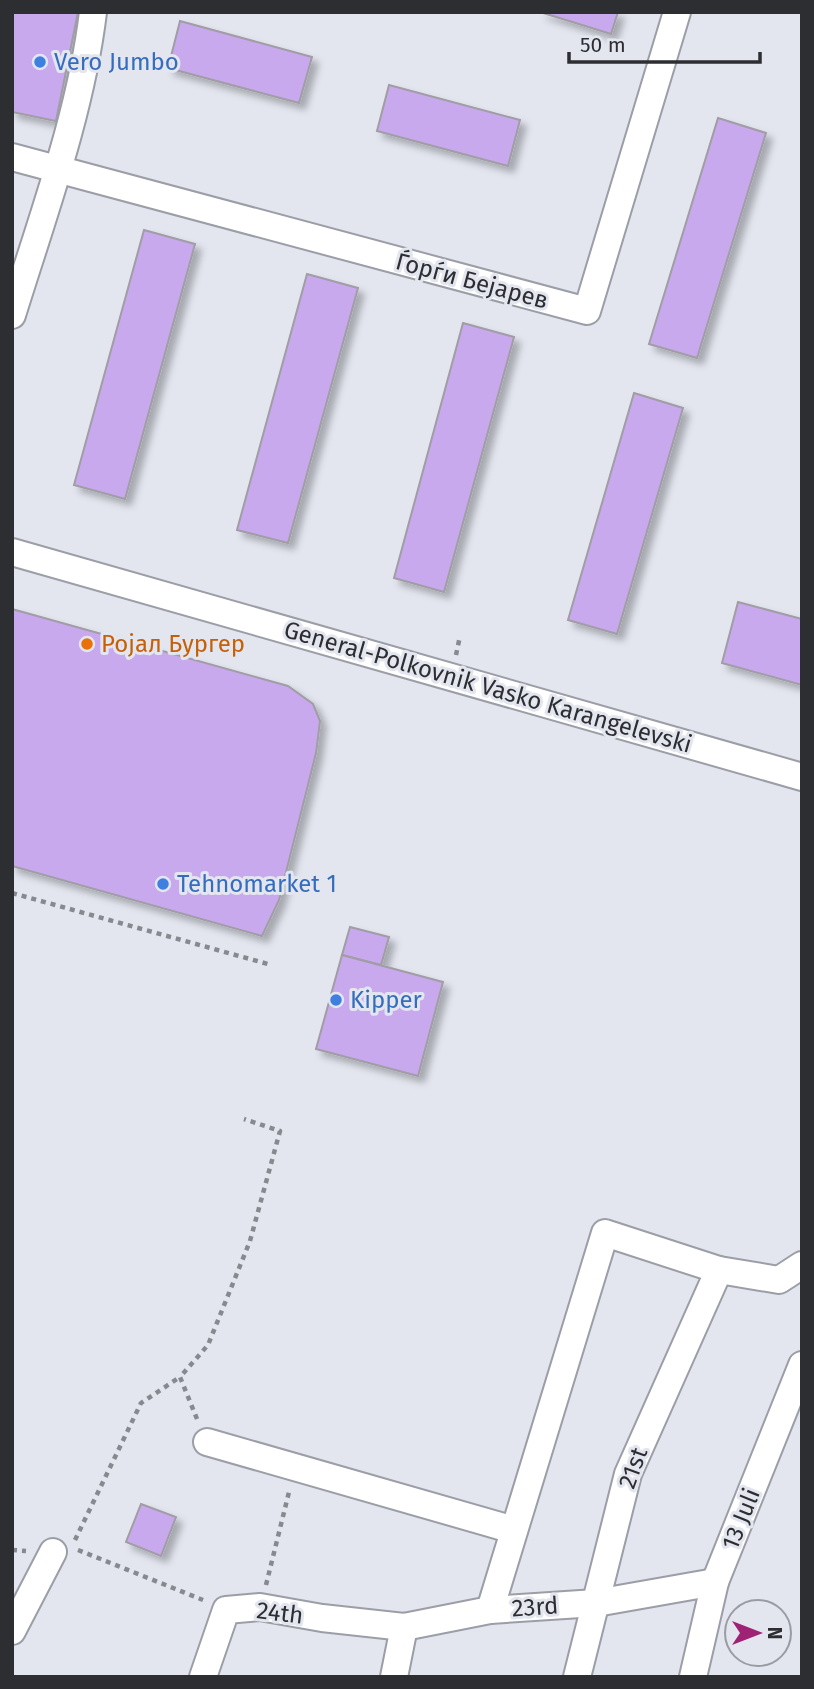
<svg xmlns="http://www.w3.org/2000/svg" width="814" height="1689" font-family="'Fira Sans',sans-serif">
<style>
.building{fill:#c8a9ed;stroke:#a09da5;stroke-width:2;filter:url(#shadow)}
.lines{fill:none;stroke-linecap:round;stroke-linejoin:round}
.minor-casing{stroke:#9b9ea6;stroke-width:30}
.path{stroke:#87898f;stroke-width:4.5;stroke-dasharray:5 5;stroke-linecap:butt}
.minor{stroke:#fff;stroke-width:26}
.shop-dot{fill:#3f7fe0;stroke:#e3e6ef;stroke-width:2.5}
.food-dot{fill:#e8710a;stroke:#e3e6ef;stroke-width:2.5}
.labels{text-anchor:middle;stroke-width:6;stroke-linejoin:round;paint-order:stroke}
.shop-label{font-size:24px;fill:#366cbe;stroke:#e3e6ef;text-anchor:start}
.street-label{font-size:24px;fill:#2d2e32;stroke:#e3e6ef}
.food-label{font-size:24px;fill:#c56008;stroke:#e3e6ef;text-anchor:start}
</style>
<defs>
<filter id="shadow"><feDropShadow dx="6" dy="6" stdDeviation="3.5" flood-color="#0004"/></filter>
</defs>
<rect width="100%" height="100%" fill="#e3e6ef"/>
<!-- building -->
<g class="building">
<path d="M12 12H78L56 121 12 112Z"/>
<path d="M540 12H618L611 34Z"/>
<path d="M180 21 312 57 299 103 168 68Z"/>
<path d="M389 85 520 120 508 166 377 131Z"/>
<path d="M718 118 766 133 697 358 649 344Z"/>
<path d="M144 230 195 244 125 499 74 485Z"/>
<path d="M307 274 358 288 288 543 237 530Z"/>
<path d="M463 323 514 337 444 592 394 578Z"/>
<path d="M634 393 683 408 617 634 568 620Z"/>
<path d="M738 602 802 619V685L722 663Z"/>
<path d="M12 609 288 686 313 704 320 721 316 753 279 900 262 936 12 866Z"/>
<path d="M350 927 389 937 381 965 342 955Z"/>
<path d="M342 955 443 982 418 1076 316 1049Z"/>
<path d="M141 1504 176 1517 161 1556 126 1542Z"/>
</g>
<g class="lines">
<defs>
<g id="minor">
<path d="M12 157 587 311 677 12"/>
<path d="M12 315C42 218 81 113 93 12"/>
<path d="M12 552 802 777"/>
<path d="M207 1442 514 1530"/>
<path d="M490 1610 605 1233 719 1270 779 1280 802 1265"/>
<path d="M12 1631 53 1552"/>
<path d="M203 1677 226 1610 260 1607 322 1618 404 1627 490 1610 596 1603 715 1582"/>
<path d="M394 1677 404 1627"/>
<path d="M577 1677 628 1474 719 1270"/>
<path d="M693 1677 715 1582 802 1365"/>
</g>
</defs>
<!-- minor casing -->
<use href="#minor" class="minor-casing"/>
<!-- path -->
<g class="path">
<path d="M456 655 460 636"/>
<path d="M12 893 268 964"/>
<path d="M197 1419 180 1377 208 1345 250 1241 280 1131 244 1119"/>
<path d="M75 1540 141 1403 180 1377"/>
<path d="M12 1550 26 1551"/>
<path d="M78 1550 203 1600"/>
<path d="M266 1585 289 1492"/>
</g>
<!-- minor -->
<use href="#minor" class="minor"/>
</g>
<!-- markers -->
<g class="shop-dot">
<circle cx="40" cy="62" r="7"/>
<circle cx="163" cy="884" r="7"/>
<circle cx="336" cy="1000" r="7"/>
</g>
<circle class="food-dot" cx="87" cy="644" r="7"/>
<g class="labels">
<!-- shop labels -->
<g class="shop-label">
<text x="54" y="70">Vero Jumbo</text>
<text x="177" y="892">Tehnomarket 1</text>
<text x="350" y="1008">Kipper</text>
</g>
<!-- street labels -->
<g class="street-label">
<text transform="translate(472 281) rotate(15)" y="8">Ѓорѓи Бејарев</text>
<text transform="translate(488 687) rotate(16)" y="8">General-Polkovnik Vasko Karangelevski</text>
<text transform="translate(633 1468) rotate(-70)" y="8">21st</text>
<text transform="translate(741 1519) rotate(-68)" y="8">13 Juli</text>
<text transform="translate(535 1607) rotate(-4)" y="8">23rd</text>
<text transform="translate(280 1613) rotate(7)" y="8">24th</text>
</g>
<!-- food labels -->
<g class="food-label">
<text x="101" y="652">Ројал Бургер</text>
</g>
</g>
<!-- border -->
<rect width="814" height="1689" fill="none" stroke="#2d2e32" stroke-width="28"/>
<!-- north arrow -->
<g transform="translate(758 1633) rotate(90)"><circle r="33" fill="#e3e6ef" stroke="#9a9ca3" stroke-width="2"/>
<path d="M0-5L12 26L0 18L-12 26Z" fill="#a02275"/>
<text y="-10" font-size="19" font-weight="bold" text-anchor="middle" fill="#2d2e32">N</text>
</g>
<!-- scale -->
<path d="M569 52v10h191v-10" fill="none" stroke="#2d2e32" stroke-width="3.5"/>
<text x="580" y="52" font-size="21" fill="#2d2e32" stroke="#e3e6ef" stroke-width="5" paint-order="stroke">50 m</text>
</svg>
